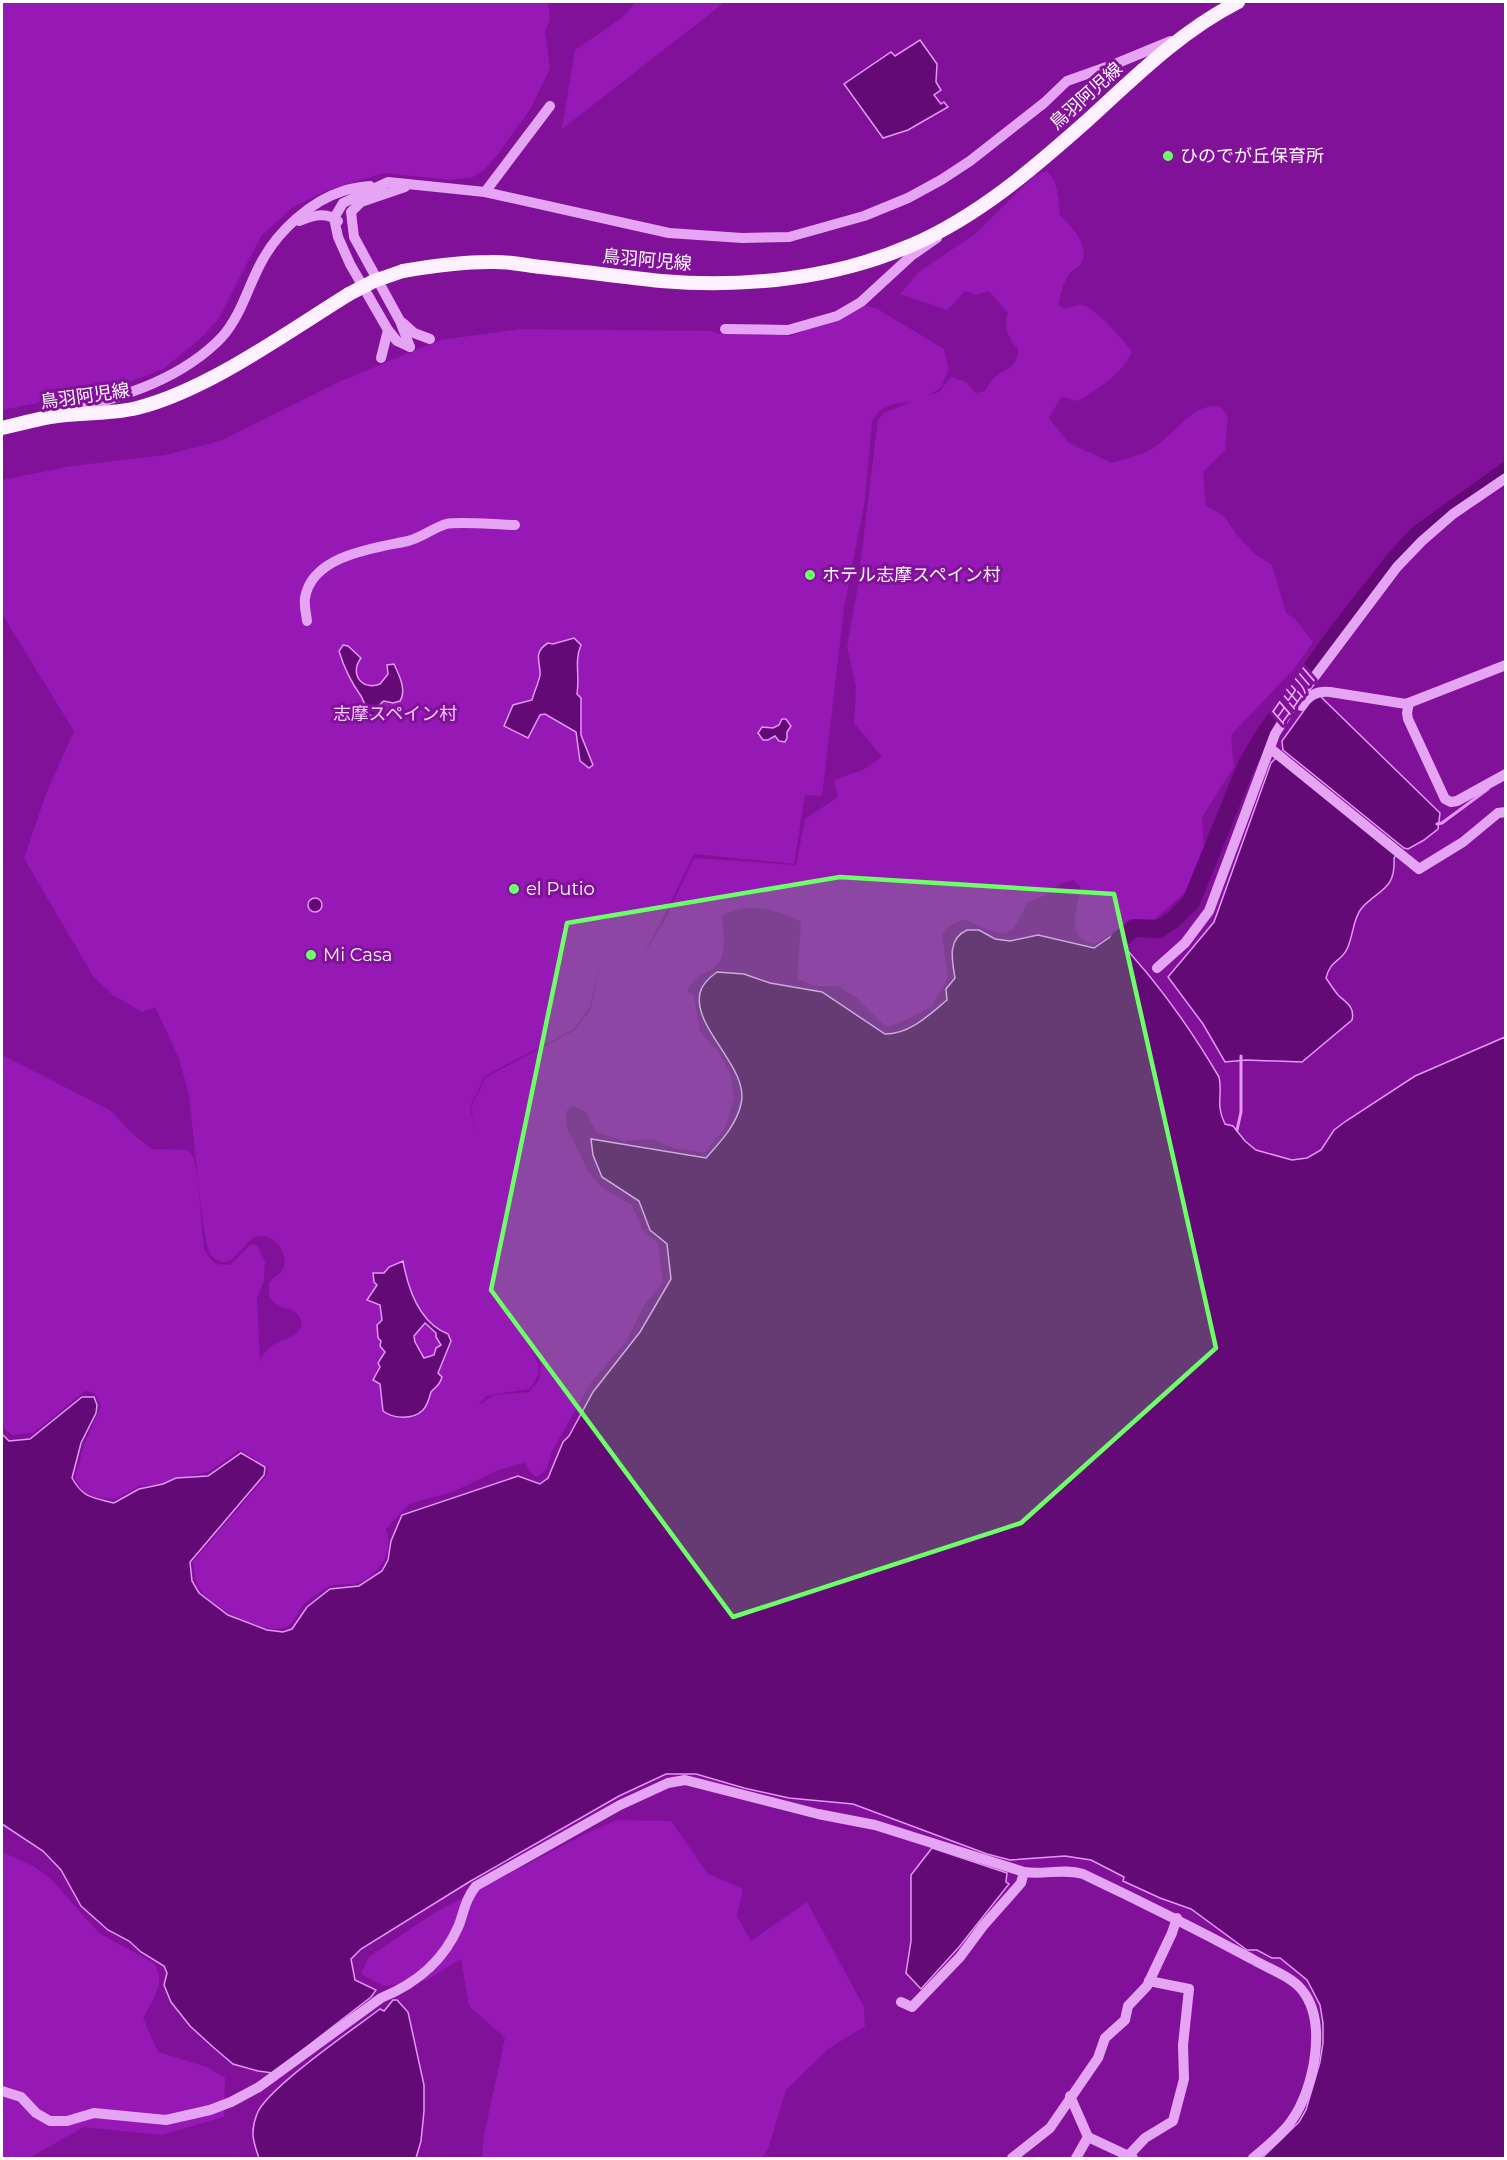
<svg xmlns="http://www.w3.org/2000/svg" width="1507" height="2160" font-family="Montserrat,'Noto Sans JP',sans-serif">
<style>
.green{fill:#9618b5;fill-rule:evenodd}
.water{fill:#640a76;stroke:#e396f7;stroke-width:1.5;fill-rule:evenodd}
.lines{fill:none;stroke-linecap:round;stroke-linejoin:round}
.stream{stroke:#e396f7;stroke-width:3}
.river{stroke:#640a76;stroke-width:18}
.minor{stroke:#e5a4f4;stroke-width:10}
.major{stroke:#fdf1ff;stroke-width:14}
.major-bridge{stroke:#fdf1ff;stroke-width:14}
.marked{fill:#6cff67;fill-opacity:0.2;stroke:#6cff67;stroke-width:4.5;stroke-linejoin:round}
.poi-dot{fill:#6cff67;stroke:#82119a;stroke-width:2}
.labels{text-anchor:middle;stroke-width:6;stroke-linejoin:round;paint-order:stroke}
.street-label{font-size:18px;fill:#fff;stroke:#82119a}
.poi-label{font-size:18px;fill:#fff;stroke:#82119a;text-anchor:start}
.park-label{font-size:18px;fill:#f4ccfe;stroke:#82119a}
.water-label{font-size:20px;font-style:italic;fill:#ecb1fb;stroke:#82119a}
</style>
<rect width="100%" height="100%" fill="#82119a"/>
<!-- green -->
<g class="green">
<path d="M2 2H548L550 20 545 31 550 68 531 108 497 155 485 169 473 177 451 180 384 173 328 190 293 207 261 236 219 318 201 338 163 369 122 385 89 394 57 388 50 390 38 403 2 410Z"/>
<path d="M636 2H725L562 129 575 50 623 17Z"/>
<path d="M1047 171C1059 184 1058 199 1060 215 1072 228 1091 245 1081 264 1078 268 1073 270 1070 273 1063 281 1060 295 1059 305L1064 309C1070 307 1077 304 1083 305 1097 310 1124 340 1132 352 1121 375 1099 388 1078 401L1061 397 1049 418 1069 443 1112 463C1125 459 1142 455 1153 448 1175 435 1193 401 1221 407L1228 417 1225 450 1203 472 1206 506 1223 515 1238 536 1255 554 1272 565 1286 613 1295 619 1313 642 1293 670 1231 735 1234 767 1202 817 1204 848 1188 890 1151 922 1129 923 1095 944C1064 940 1077 908 1081 887L1073 880 1060 884 1044 896 1028 902 1014 928 1005 934C989 932 978 925 963 919L950 926 942 934 948 978 931 1007 900 1023 886 1027 857 998 838 986H815L797 979 801 922C769 908 756 902 722 915 724 939 730 968 700 974 696 982 692 981 687 991L694 996 700 1031 719 1053 731 1075 734 1098 725 1128 704 1153 674 1148 652 1139 624 1141 596 1132 586 1112 572 1105 566 1112 567 1128 588 1171 601 1187 632 1205 642 1229 658 1243 663 1283 645 1304 627 1340 590 1384 551 1453C549 1464 547 1472 536 1477L529 1471 526 1462 498 1470 455 1491 409 1504 386 1529C395 1551 379 1576 357 1583 347 1586 334 1582 326 1588 319 1593 310 1599 304 1604 298 1611 295 1622 288 1626 268 1638 215 1608 202 1592 195 1583 195 1573 193 1562L267 1475 268 1467 240 1450 208 1472 179 1478 166 1484 139 1486 115 1499 93 1497 83 1491 75 1478 84 1445 101 1406 94 1393 85 1391 33 1433 12 1435 4 1428 2 1418V1055L110 1110 134 1135 152 1149 188 1150 194 1159 198 1180 189 1095 179 1058 155 1007 142 1012 113 995 93 976 24 858 46 794 74 731 2 614V480L72 466 165 455 220 441 341 381 440 340 520 329 712 331 719 334 733 331 791 336 862 305 876 308 944 349 949 369 941 387 928 396 939 392 951 377 966 382 976 393 985 391C988 387 990 381 994 378 1006 367 1017 370 1018 349 1009 338 1003 328 1008 313L989 291 976 295 965 291 947 310 900 294 919 272 975 234 1034 176ZM911 402 884 413 878 419 857 591 847 647 856 686 854 723 882 757 863 770 834 780 838 797 805 819 796 865 694 858 663 924 642 956 664 916 694 854 794 864 805 795 822 796 844 608 865 500 872 422C879 405 896 403 911 402ZM601 960 591 1009 575 1030 486 1077 471 1107 475 1133 470 1107 485 1076 574 1029 590 1007ZM198 1183C200 1196 205 1248 211 1255 230 1276 242 1243 255 1237 271 1230 289 1252 284 1267 282 1274 273 1277 269 1283V1296C278 1312 292 1305 299 1316 309 1335 285 1338 275 1344 268 1348 264 1353 260 1361L257 1298 264 1281 265 1262 258 1247 254 1244 249 1246 230 1265 216 1264 210 1258 204 1249ZM526 1342 541 1364 539 1380 529 1392 494 1395 479 1405 486 1396 491 1395 529 1389C546 1369 538 1362 526 1342Z"/>
<path d="M617 1820 671 1821 708 1874 743 1889 737 1916 751 1941 807 1902 864 2007 865 2026 828 2049 786 2090 768 2149 762 2158H482L484 2135 505 2038 469 2006 461 1959 427 1980 384 1986 361 1974 369 1957 434 1913 587 1833Z"/>
<path d="M2 1852 33 1866 51 1879 99 1933 152 1962C169 1980 152 2001 143 2018L158 2052 207 2067 225 2078 224 2117 161 2135 84 2127 29 2158H2Z"/>
</g>
<!-- water -->
<g class="water">
<path d="M920 40 937 64 936 82 941 90 934 95 941 104 944 102 948 107 908 130 883 138 844 84 891 52 895 56Z"/>
<path d="M574 638 581 645C574 661 580 676 577 694L581 698V735L593 765 589 768 580 761 576 732 545 714 540 715 528 738 504 726 513 705 532 700C534 692 539 682 540 675 541 662 532 653 548 643L553 644Z"/>
<path d="M343 645 348 646 361 658C349 674 362 691 380 684L388 674 387 665 394 664C399 675 407 690 400 701L393 703 384 701C377 704 380 712 374 716L369 715C366 709 364 701 361 696 351 682 344 668 339 651Z"/>
<path d="M1319 695 1440 813 1438 829 1424 840 1408 849 1404 848 1283 750 1282 741 1310 702Z"/>
<path d="M782 719H786L791 726 787 732V738L785 742 779 741 775 736 768 740H763L758 733 762 727 773 728 779 725Z"/>
<path d="M1277 757 1397 854 1394 858C1396 891 1378 889 1361 909 1353 919 1353 937 1347 949 1341 962 1330 960 1326 978 1330 984 1334 990 1338 995 1347 1003 1355 1007 1352 1020L1302 1062 1246 1060 1225 1062 1203 1024 1168 977 1214 922 1271 763Z"/>
<circle cx="315" cy="905" r="7"/>
<path d="M967 930H979L995 939 1010 941 1038 935 1094 948 1113 935C1154 977 1189 1026 1219 1077 1223 1095 1215 1104 1225 1124L1233 1126 1245 1141 1256 1150 1292 1160 1307 1158 1321 1150 1334 1130 1346 1121 1415 1076 1505 1037V2158H1262L1299 2122 1306 2110 1320 2062 1323 2043V2023L1320 2005 1307 1980 1280 1958H1272L1257 1950H1247L1191 1909 1160 1898 1123 1881 1124 1877 1091 1860 1065 1856 1010 1860 987 1854 853 1804 789 1798 744 1788 696 1774H666L619 1796 469 1882 361 1949 351 1959 355 1980 376 1990 371 1997 273 2073 258 2071 233 2064 213 2047 190 2026 171 2002 164 1985 167 1973 164 1966 141 1952 129 1941 108 1930 81 1906 61 1870 43 1851 2 1824V1434L9 1441 30 1439 82 1397H94L97 1405 96 1413 81 1443 72 1478C84 1499 92 1497 114 1503L139 1489 163 1484 176 1478 208 1476 241 1453 265 1467 264 1475 190 1562 192 1581 199 1593 228 1615 267 1630 283 1632 292 1629 307 1607 330 1589 359 1586 382 1571 388 1560 391 1541 402 1515 518 1476 540 1484 548 1478 563 1442 569 1436 593 1392 640 1332 671 1279 667 1244 650 1230 639 1201 602 1177 593 1155 591 1139 706 1158C720 1142 736 1126 741 1104 750 1068 692 1028 700 993 702 984 710 977 717 972L744 974 770 983 822 992 885 1034C910 1034 929 1015 947 1000L946 989 955 978C952 960 947 939 967 930Z"/>
<path d="M403 1261C408 1289 420 1323 448 1334L451 1341 438 1373 442 1377C439 1387 435 1387 431 1392 429 1398 428 1405 423 1410 413 1420 393 1419 383 1411L380 1384 373 1380 380 1367 378 1363 385 1352 380 1346 381 1341 378 1338 377 1325 382 1320 380 1305 367 1300 377 1285 374 1282 373 1273H384L389 1267ZM425 1323 436 1333V1337L441 1345 436 1348 434 1355 424 1358 415 1342 414 1336Z"/>
<path d="M932 1848 1007 1873 1006 1882 1009 1884 959 1947 921 1989 906 1973 911 1941V1875Z"/>
<path d="M393 2000H397L408 2012 424 2085V2111L421 2141 416 2158H259C253 2141 250 2132 257 2114 266 2089 355 2028 380 2009L384 2011Z"/>
</g>
<g class="lines">
<!-- stream -->
<g class="stream">
<path d="M1437 824 1442 823 1488 789"/>
<path d="M1237 1130 1241 1112V1056"/>
</g>
<!-- river -->
<path class="river" d="M1119 940 1134 928 1159 929 1174 919 1191 902 1247 764 1266 732 1337 633 1395 559 1417 535 1506 471"/>
<!-- minor -->
<g class="minor">
<path d="M405 187 361 202 351 212 354 237 400 321 410 347"/>
<path d="M485 192 550 106"/>
<path d="M299 221C312 216 326 211 338 221"/>
<path d="M403 323 414 333 430 339"/>
<path d="M725 329 788 330 837 316 861 302 911 256 937 238"/>
<path d="M410 347 397 341 388 330 350 264 338 237 334 218 343 203 388 182 485 192 669 233 742 238 789 237 864 216 908 198 941 180 970 161 1044 103 1067 81 1115 64 1171 41"/>
<path d="M381 358 388 330"/>
<path d="M72 411C126 395 182 379 222 337 242 314 248 286 262 261 278 231 311 201 343 191 352 188 362 187 370 186"/>
<path d="M307 621C306 613 304 605 305 598 312 555 375 548 408 541 421 538 433 528 446 524 459 521 499 525 515 525"/>
<path d="M1409 703 1407 713 1408 719 1445 799 1451 802 1457 801 1506 774"/>
<path d="M1301 706C1310 695 1316 691 1330 692L1406 704 1506 665"/>
<path d="M1271 749 1419 869 1463 842 1498 813 1506 812"/>
<path d="M1157 968 1185 943 1209 911 1275 734 1291 708 1397 567 1422 541 1453 514 1506 478"/>
<path d="M901 2002 912 2007 960 1957 983 1926 1021 1883 1024 1872"/>
<path d="M2 2091 21 2097 36 2113 50 2121H67L94 2113 166 2120 210 2110 231 2102 259 2087 381 1998C417 1983 444 1961 459 1925 464 1911 466 1898 476 1886L620 1805 668 1783 685 1780 818 1814 875 1825 1024 1872C1044 1875 1064 1868 1083 1874 1140 1901 1196 1929 1252 1959 1267 1968 1291 1976 1302 1990 1328 2022 1314 2089 1292 2120 1282 2135 1266 2147 1253 2158"/>
<path d="M1070 2096 1088 2137 1133 2158"/>
<path d="M1129 2155 1145 2138 1173 2121 1184 2079 1183 2045 1189 1989 1149 1981"/>
<path d="M1012 2158 1050 2128 1098 2058 1105 2038 1125 2020 1128 2006 1147 1986 1172 1933 1177 1918"/>
<path d="M1076 2158 1088 2137"/>
</g>
<!-- major -->
<g class="major">
<path d="M403 271C432 266 460 262 490 262 507 261 524 265 541 267 581 271 621 277 661 281 745 288 834 279 912 245 979 216 1035 167 1089 119 1136 76 1181 31 1238 2"/>
<path d="M2 428C18 424 34 420 50 417 79 412 108 415 137 408 208 390 286 333 349 294"/>
</g>
<!-- major-bridge -->
<path class="major-bridge" d="M349 294 374 281 403 271"/>
</g>
<!-- marked area -->
<path class="marked" d="M840 877 1114 894 1216 1348 1021 1523 733 1617 491 1290 567 923Z"/>
<!-- markers -->
<g class="poi-dot">
<circle cx="1168" cy="156" r="6"/>
<circle cx="810" cy="575" r="6"/>
<circle cx="514" cy="889" r="6"/>
<circle cx="311" cy="955" r="6"/>
</g>
<g class="labels">
<!-- street labels -->
<g class="street-label">
<text transform="translate(1086 96) rotate(-42)" y="6">鳥羽阿児線</text>
<text transform="translate(647 260) rotate(5)" y="6">鳥羽阿児線</text>
<text transform="translate(85 396) rotate(-8)" y="6">鳥羽阿児線</text>
</g>
<!-- poi labels -->
<g class="poi-label">
<text x="1180" y="162">ひのでが丘保育所</text>
<text x="822" y="581">ホテル志摩スペイン村</text>
<text x="526" y="895">el Putio</text>
<text x="323" y="961">Mi Casa</text>
</g>
<!-- park labels -->
<g class="park-label">
<text x="395" y="720">志摩スペイン村</text>
</g>
<!-- water labels -->
<g class="water-label">
<text transform="translate(1292 698) rotate(-55)" y="7">日出川</text>
</g>
</g>
<!-- border -->
<rect width="1507" height="2160" fill="none" stroke="#ffffff" stroke-width="6"/>
</svg>
